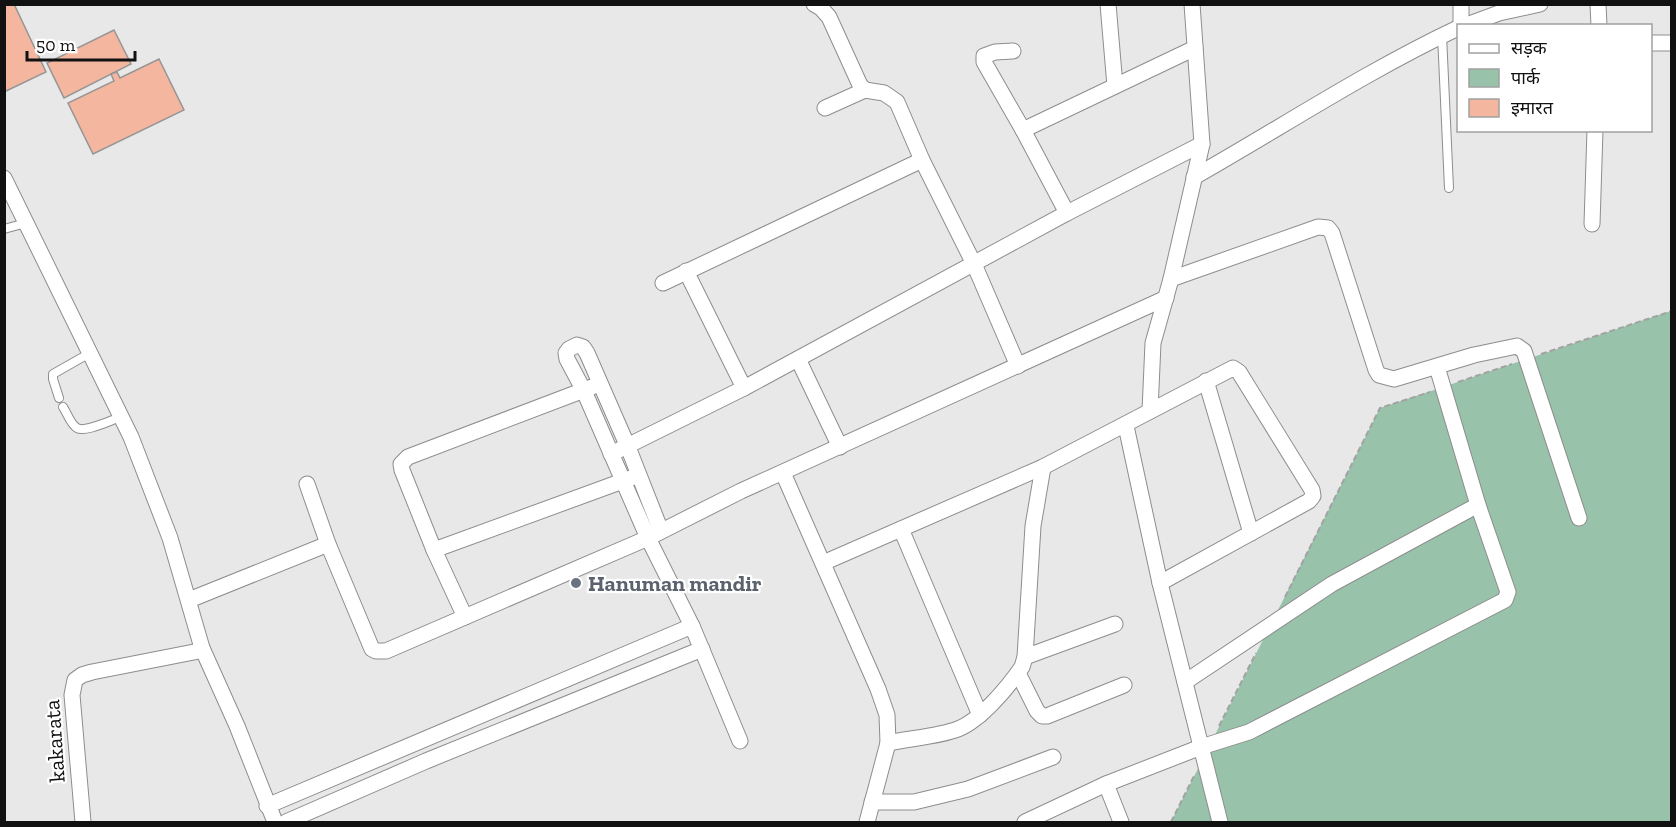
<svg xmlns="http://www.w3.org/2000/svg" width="1676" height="827" font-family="'Zilla Slab','Noto Sans Devanagari',serif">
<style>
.green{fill:#98c2aa}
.building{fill:#f5b6a0;stroke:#969595;stroke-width:1.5}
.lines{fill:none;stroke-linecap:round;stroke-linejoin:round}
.lane-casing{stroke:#8d8d8e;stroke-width:10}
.street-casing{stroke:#8d8d8e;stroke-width:17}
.path{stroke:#a2a2a3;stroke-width:2;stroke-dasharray:6 3;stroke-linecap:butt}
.lane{stroke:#fff;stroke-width:8}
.street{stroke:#fff;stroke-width:15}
.worship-dot{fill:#6b7280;stroke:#fff;stroke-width:2}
.labels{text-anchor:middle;stroke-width:4.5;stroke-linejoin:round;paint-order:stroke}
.worship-label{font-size:22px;font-weight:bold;fill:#5b616d;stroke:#fff;text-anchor:start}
.street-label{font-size:22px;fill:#111112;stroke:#fff}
</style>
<rect width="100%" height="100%" fill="#e8e8e9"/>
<!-- green -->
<path class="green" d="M1671 311V822H1171L1380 408Z"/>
<!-- building -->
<g class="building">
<path d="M4 4H14L46 72 4 92Z"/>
<path d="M114 30 131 64 64 98 47 63Z"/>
<path d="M159 59 184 110 93 154 68 103 114 81 111 74 117 72 120 78Z"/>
</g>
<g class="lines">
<defs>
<g id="lane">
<path d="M1442 35 1449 188"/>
<path d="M4 229 26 223"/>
<path d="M59 398 53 379V374L90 353"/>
<path d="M63 407C67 413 71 425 77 428 85 433 111 420 121 417"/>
</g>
<g id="street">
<path d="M814 4 821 8 829 17 860 85 865 90"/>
<path d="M1108 4 1115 86"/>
<path d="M1461 4V26"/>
<path d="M1598 4 1599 26"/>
<path d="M1464 26 1499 13 1540 4"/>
<path d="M1650 43H1672"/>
<path d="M1013 51 995 52 984 56V62L1023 130 1067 213"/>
<path d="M825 108 865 90 884 93 897 102 922 160 974 264 1018 366"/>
<path d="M1023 130 1195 48"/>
<path d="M1194 177C1282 127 1367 71 1458 28"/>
<path d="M4 178 131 437 170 538 202 648 237 726 275 822"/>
<path d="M1592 224 1595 130"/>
<path d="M686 271 744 388"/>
<path d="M1171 279 1318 227 1328 228 1332 233 1376 370 1379 375 1394 379 1474 355 1517 346 1524 351 1579 518"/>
<path d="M663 283 922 160"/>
<path d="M798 359 840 447"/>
<path d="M1206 381 1251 533"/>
<path d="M1150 411 1153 343 1171 279 1202 144 1192 4"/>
<path d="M1126 426 1160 583 1220 822"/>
<path d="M611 454 744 388 1067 213 1202 144"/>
<path d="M783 473 878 689 887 715 888 743 867 822"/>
<path d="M307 484 328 544 372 649 376 651H386L648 538 741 491 1166 298"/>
<path d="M901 529 980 715"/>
<path d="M661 531 628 447 587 353 583 347 577 345 569 349 566 353 567 359 584 391 648 538 692 626 740 741"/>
<path d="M434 550 631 478"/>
<path d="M823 563 1043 467 1233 368 1239 372 1312 490 1313 496 1309 501 1160 583"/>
<path d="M189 600 328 544"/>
<path d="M465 617 434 550 402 470 401 464 408 457 592 387"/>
<path d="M1025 657 1115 624"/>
<path d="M1018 673 1037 711 1042 716H1047L1124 685"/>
<path d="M1185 682 1332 584 1478 505"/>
<path d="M888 743C910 738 937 737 958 729 981 720 1008 687 1022 667L1025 657 1033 526 1043 467"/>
<path d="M1106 784 1121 822"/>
<path d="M872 802H914L968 789 1053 757"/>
<path d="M267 806 692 626"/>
<path d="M83 822 72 695 75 680 82 675 92 672 199 651 202 648"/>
<path d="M286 822 426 761 702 649"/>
<path d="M1025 822 1106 784 1201 747 1249 732 1505 600 1508 592 1478 505 1437 367"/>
</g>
</defs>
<!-- lane casing -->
<use href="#lane" class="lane-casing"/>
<!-- street casing -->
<use href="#street" class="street-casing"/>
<!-- path -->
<g class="path">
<path d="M1541 354 1672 311"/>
<path d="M1458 382 1512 364"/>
<path d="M1285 597 1380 408 1430 392"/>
<path d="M1219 726 1256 653"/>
<path d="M1171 822 1194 776"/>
</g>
<!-- lane -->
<use href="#lane" class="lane"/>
<!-- street -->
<use href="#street" class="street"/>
</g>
<!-- markers -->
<circle class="worship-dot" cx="576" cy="583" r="6"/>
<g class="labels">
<!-- worship labels -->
<g class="worship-label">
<text x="588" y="591">Hanuman mandir</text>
</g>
<!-- street labels -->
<g class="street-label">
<text transform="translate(54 741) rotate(-94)" y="8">kakarata</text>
</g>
</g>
<!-- border -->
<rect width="1676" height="827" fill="none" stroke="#111112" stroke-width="12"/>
<!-- legend -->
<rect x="1457" y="24" width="195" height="108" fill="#ffffff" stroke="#a0a0a0" stroke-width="1.5"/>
<rect x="1469" y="44" width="30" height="9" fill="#ffffff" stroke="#a0a0a0" stroke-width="1.5"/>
<text x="1511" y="54" font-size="18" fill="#111112">सड़क</text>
<rect x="1469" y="69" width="30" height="18" fill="#98c2aa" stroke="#a0a0a0" stroke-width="1.5"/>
<text x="1511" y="84" font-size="18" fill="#111112">पार्क</text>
<rect x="1469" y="99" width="30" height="18" fill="#f5b6a0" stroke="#a0a0a0" stroke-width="1.5"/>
<text x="1511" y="114" font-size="18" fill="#111112">इमारत</text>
<!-- scale -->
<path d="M27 51v9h108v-9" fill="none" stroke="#111112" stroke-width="3"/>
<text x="36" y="51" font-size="18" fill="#111112" stroke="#ffffff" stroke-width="4.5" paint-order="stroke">50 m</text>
</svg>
